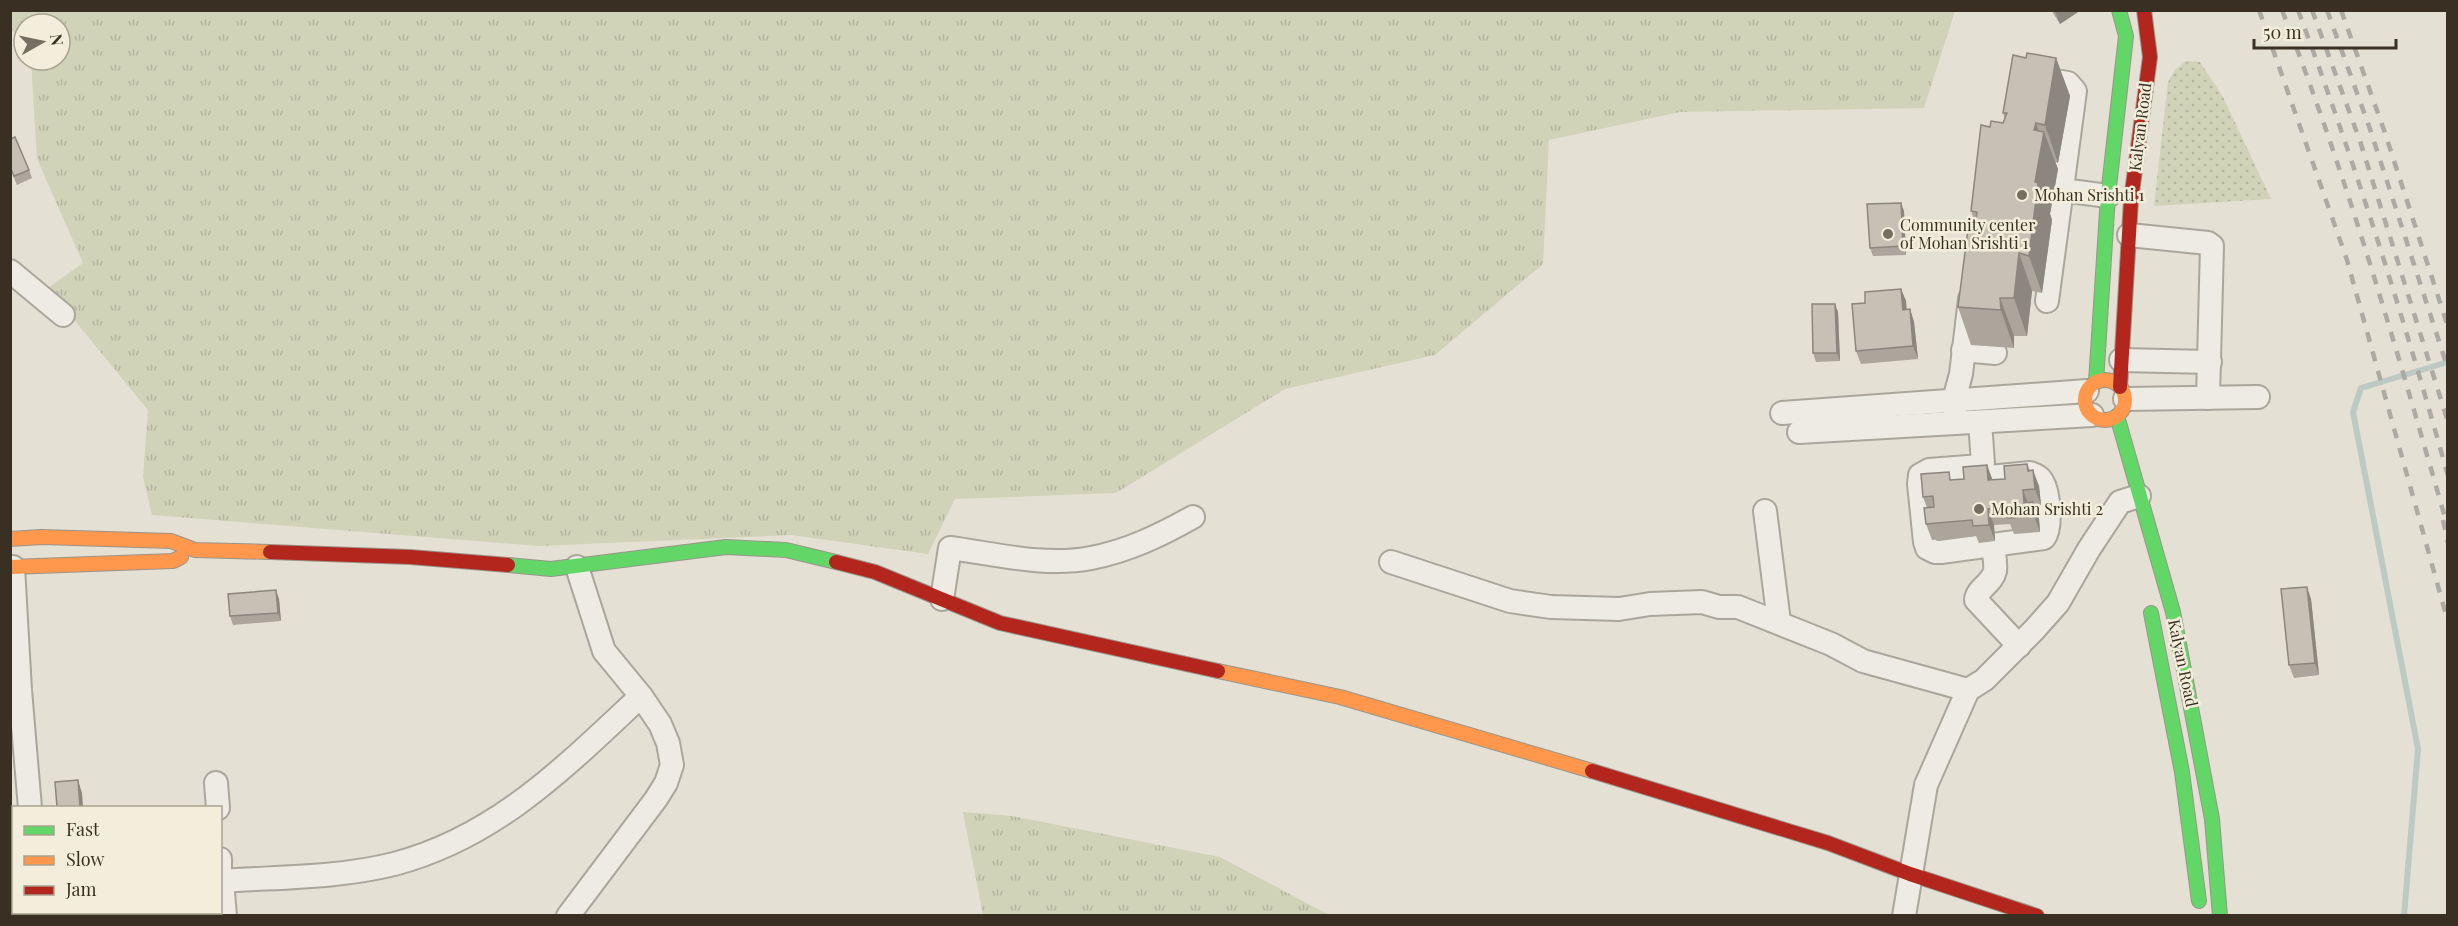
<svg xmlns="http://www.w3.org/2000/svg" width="2458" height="926" font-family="'Playfair Display',serif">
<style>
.grass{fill:url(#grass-tufts)}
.park{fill:url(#park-dots)}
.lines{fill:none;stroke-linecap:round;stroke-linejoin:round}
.stream{stroke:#bdcac3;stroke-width:6}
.street-casing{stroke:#aaa69b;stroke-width:26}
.fast-casing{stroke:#9a958b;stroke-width:16}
.slow-casing{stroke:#9a958b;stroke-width:16}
.jam-casing{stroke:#9a958b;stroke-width:16}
.street{stroke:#edebe3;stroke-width:22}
.fast{stroke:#63d668;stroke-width:14}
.slow{stroke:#ff974d;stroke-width:14}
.jam{stroke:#b3261e;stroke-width:14}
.rail{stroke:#adaaa3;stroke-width:4.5;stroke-dasharray:10 10;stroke-linecap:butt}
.wall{fill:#aba59b}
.shaded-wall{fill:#8b867e}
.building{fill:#c7c0b4;stroke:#8b867e;stroke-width:1.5}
.poi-dot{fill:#756e61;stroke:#f3eedb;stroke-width:2}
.labels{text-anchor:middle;stroke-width:5;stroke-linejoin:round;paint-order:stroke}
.street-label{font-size:16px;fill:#393023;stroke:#f3eedb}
.poi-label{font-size:16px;fill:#393023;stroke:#f3eedb;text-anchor:start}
</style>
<defs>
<pattern id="grass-tufts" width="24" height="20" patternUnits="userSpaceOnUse" patternTransform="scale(1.5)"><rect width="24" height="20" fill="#d0d3b8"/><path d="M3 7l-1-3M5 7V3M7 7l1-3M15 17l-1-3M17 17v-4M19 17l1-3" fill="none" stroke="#b3b59e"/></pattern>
<pattern id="park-dots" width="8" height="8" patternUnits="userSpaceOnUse" patternTransform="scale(1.5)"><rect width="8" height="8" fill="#d0d3b8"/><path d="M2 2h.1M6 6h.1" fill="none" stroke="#b3b59e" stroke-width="1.8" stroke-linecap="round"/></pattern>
</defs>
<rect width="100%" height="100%" fill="#e4e0d3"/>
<!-- grass -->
<g class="grass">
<path d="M10 11H1955L1924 108 1680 112 1549 140 1543 264 1435 355 1285 389 1116 493 955 499 928 554 791 535 539 546 152 515 143 477 148 410 48 288 83 263 37 159 31 60H60V24H24V45L11 29Z"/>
<path d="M963 812 1012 816 1220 857 1329 915H983Z"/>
</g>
<!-- park -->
<path class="park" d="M2186 61 2200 62 2223 97 2271 199 2154 206 2168 82 2175 70Z"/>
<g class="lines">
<!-- stream -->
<path class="stream" d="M2404 916 2418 749 2353 412 2361 388 2448 362"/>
<defs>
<g id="street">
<path d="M2035 78 2068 83 2075 91 2047 301"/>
<path d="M2062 190 2108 196"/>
<path d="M2129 235 2208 243 2212 246 2208 398"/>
<path d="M10 271 63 315"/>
<path d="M1963 350 1995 353"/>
<path d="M2121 360 2210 362"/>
<path d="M2125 399 2258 397"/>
<path d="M1782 413 2087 391"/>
<path d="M1956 423 1954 400 1961 374 1970 299"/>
<path d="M1799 432 2092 415"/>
<path d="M1919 484 2030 473C2035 475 2039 476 2042 481 2049 492 2052 528 2044 538L1941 552H1935L1927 548 1925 542 1919 484 1920 475 1929 470 1981 466 1983 463 1980 422"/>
<path d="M1765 511 1779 622"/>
<path d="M1993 546C1994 554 1996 564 1995 571 1992 584 1977 588 1976 600L2019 646"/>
<path d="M1391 562 1510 601 1551 607 1619 609 1650 604 1702 602 1719 607H1738L1831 644 1863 661 1968 690"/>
<path d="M13 567 20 690 30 808"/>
<path d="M942 599 950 548C995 554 1046 567 1091 558 1128 551 1161 535 1193 517"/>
<path d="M216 783 218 808"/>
<path d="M220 859V881"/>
<path d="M10 897 14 896"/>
<path d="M225 916 222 881C279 877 338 878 394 864 497 837 566 766 641 696"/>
<path d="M568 916 656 799 666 783 672 765 668 743 660 724 641 696 604 651 577 567"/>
<path d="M1904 916 1926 785 1968 690 1984 680 2034 630 2058 603 2089 549 2120 502 2139 496"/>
</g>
<g id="fast">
<path d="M2096 382 2108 196 2126 36 2119 10"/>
<path d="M2117 416 2173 612 2212 819 2220 916"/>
<path d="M508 565 551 569 726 547 786 550 836 562"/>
<path d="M2151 613 2182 772 2199 901"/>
</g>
<g id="slow">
<circle cx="2105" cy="400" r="20"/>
<path d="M10 539 41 537 171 541 195 550 270 552"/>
<path d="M10 567 173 561 181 557"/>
<path d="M1218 671 1340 697 1592 771"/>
</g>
<g id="jam">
<path d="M2120 387 2131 200 2150 57 2144 10"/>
<path d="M270 552 410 557 508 565"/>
<path d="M836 562 875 572 1000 623 1218 671"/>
<path d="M1592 771 1828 843 1910 874 2037 916"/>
</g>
</defs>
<!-- street casing -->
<use href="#street" class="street-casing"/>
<!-- fast casing -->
<use href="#fast" class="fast-casing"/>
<!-- slow casing -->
<use href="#slow" class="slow-casing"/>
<!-- jam casing -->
<use href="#jam" class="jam-casing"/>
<!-- street -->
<use href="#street" class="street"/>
<!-- fast -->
<use href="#fast" class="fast"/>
<!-- slow -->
<use href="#slow" class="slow"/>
<!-- jam -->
<use href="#jam" class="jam"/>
<!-- rail -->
<g class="rail">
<path d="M2259 10 2347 260 2448 622"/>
<path d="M2282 10C2348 179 2398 354 2448 528"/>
<path d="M2298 10C2355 163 2404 318 2448 476"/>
<path d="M2312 10 2360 141 2448 422"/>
<path d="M2327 10 2370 129 2448 369"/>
<path d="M2341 10 2384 130 2448 327"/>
<path d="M2443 520 2448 543"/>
</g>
</g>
<!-- wall -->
<g class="wall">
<path d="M2051 10H2081L2060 24Z"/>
<path d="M2026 58H2056L2070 96 2058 163 2055 162 2058 169 2050 214 2052 220 2042 293 2032 291 2027 336H2014V348L1971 345 1958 307 1975 222 1971 211 1990 127 2003 123 2005 119 2003 113Z"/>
<path d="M10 168 29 170 32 178 17 185Z"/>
<path d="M1904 211 1906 255 1873 256 1870 248Z"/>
<path d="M1901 289 1906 301V309H1910L1914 322 1918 359 1861 364 1856 351 1865 303Z"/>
<path d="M1838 312 1840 361 1816 362 1813 353Z"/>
<path d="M2027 464 2030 470 2039 486 2041 505 2034 506 2039 519 2040 532 2014 534 2010 524 1994 525 1995 541 1979 543 1976 536 1932 540 1926 524 1927 508 1923 497 1952 480 1964 479 1987 465 1992 480 2005 479Z"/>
<path d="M279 599 281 621 233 625 230 616Z"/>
<path d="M2311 599 2319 675 2294 678 2289 665Z"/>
</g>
<!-- shaded-wall -->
<g class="shaded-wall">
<path d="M2057 10H2081L2060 24 2055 12Z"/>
<path d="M2056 58 2070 96 2058 163 2045 125Z"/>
<path d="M2036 123 2042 142 2044 132 2058 169 2050 214 2052 220 2042 293 2029 256 2035 182 2034 130Z"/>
<path d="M1901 203 1904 211 1906 255 1903 246Z"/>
<path d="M2019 253 2032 291 2027 336 2014 298Z"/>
<path d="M1901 289 1906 301 1908 322 1903 310Z"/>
<path d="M2000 298 2014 336V348L2001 310Z"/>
<path d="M1835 304 1838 312 1840 361 1837 353Z"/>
<path d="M1910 309 1914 322 1918 359 1913 346Z"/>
<path d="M1987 465 1993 481 1988 480Z"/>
<path d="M2033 470 2039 486 2041 505 2035 489Z"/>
<path d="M2023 490 2029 506 2024 503Z"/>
<path d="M2033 502 2039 519 2040 532 2034 516Z"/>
<path d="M1988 509 1994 525 1995 541 1989 525Z"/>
<path d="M2307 587 2311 599 2319 675 2315 663Z"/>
<path d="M276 590 279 599 281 621 278 613Z"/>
<path d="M78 780 82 793 83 807H80Z"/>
</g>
<!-- building -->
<g class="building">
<path d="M2027 53 2056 58 2045 125 2036 123 2034 130 2044 132 2035 182 2038 183 2029 256 2019 253 2014 298H2000L2001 310 1958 307 1968 229 1974 230 1977 212 1971 211 1981 125 1990 127 1991 121 2003 123 2007 113H2003L2013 55 2026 58Z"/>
<path d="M15 137 29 170 14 176 10 167V139Z"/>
<path d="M1901 203 1903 246 1870 248 1867 204Z"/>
<path d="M1901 289 1903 310 1910 309 1913 346 1856 351 1852 304 1865 303V292Z"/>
<path d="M1812 304H1835L1837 353H1813Z"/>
<path d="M2027 464 2028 471 2033 470 2035 489 2023 490 2024 503 2033 502 2034 516 2008 518 2007 507 1988 509 1989 525 1973 526 1972 520 1926 524 1924 508 1934 507 1933 496 1923 497 1921 474 1949 472 1950 480 1964 479 1963 467 1987 465 1988 480 2005 479 2004 466Z"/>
<path d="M2307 587 2315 663 2289 665 2281 589Z"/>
<path d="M276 590 278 613 230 616 228 594Z"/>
<path d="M78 780 80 807H57L55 782Z"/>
</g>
<!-- markers -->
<g class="poi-dot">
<circle cx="2022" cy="195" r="6"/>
<circle cx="1888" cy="234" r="6"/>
<circle cx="1979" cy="509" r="6"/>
</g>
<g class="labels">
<!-- street labels -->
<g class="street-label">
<text transform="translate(2140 127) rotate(-83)" y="6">Kalyan Road</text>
<text transform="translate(2183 663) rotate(78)" y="6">Kalyan Road</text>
</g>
<!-- poi labels -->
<g class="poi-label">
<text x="2034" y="201">Mohan Srishti 1</text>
<text x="1900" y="231">Community center<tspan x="1900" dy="18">of Mohan Srishti 1</tspan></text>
<text x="1991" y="515">Mohan Srishti 2</text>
</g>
</g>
<!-- border -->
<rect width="2458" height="926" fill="none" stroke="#393023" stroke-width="24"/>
<!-- legend -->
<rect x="12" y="806" width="210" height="108" fill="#f3eedb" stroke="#a9a291" stroke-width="1.5"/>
<rect x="24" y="826" width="30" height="9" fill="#63d668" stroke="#a9a291" stroke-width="1.5"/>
<text x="66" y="836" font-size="18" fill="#393023">Fast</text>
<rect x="24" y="856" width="30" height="9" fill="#ff974d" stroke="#a9a291" stroke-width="1.5"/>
<text x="66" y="866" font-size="18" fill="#393023">Slow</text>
<rect x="24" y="886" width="30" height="9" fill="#b3261e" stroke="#a9a291" stroke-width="1.5"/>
<text x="66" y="896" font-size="18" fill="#393023">Jam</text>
<!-- north arrow -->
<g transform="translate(42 42) rotate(81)"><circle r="28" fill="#f3eedb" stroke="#a9a291" stroke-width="1.5"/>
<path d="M0-4.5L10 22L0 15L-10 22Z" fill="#756e61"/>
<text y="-9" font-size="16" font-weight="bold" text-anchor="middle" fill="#393023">N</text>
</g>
<!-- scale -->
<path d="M2254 39v9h142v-9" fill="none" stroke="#393023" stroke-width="3"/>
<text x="2263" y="39" font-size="18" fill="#393023" stroke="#f3eedb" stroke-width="4.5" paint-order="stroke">50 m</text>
</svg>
